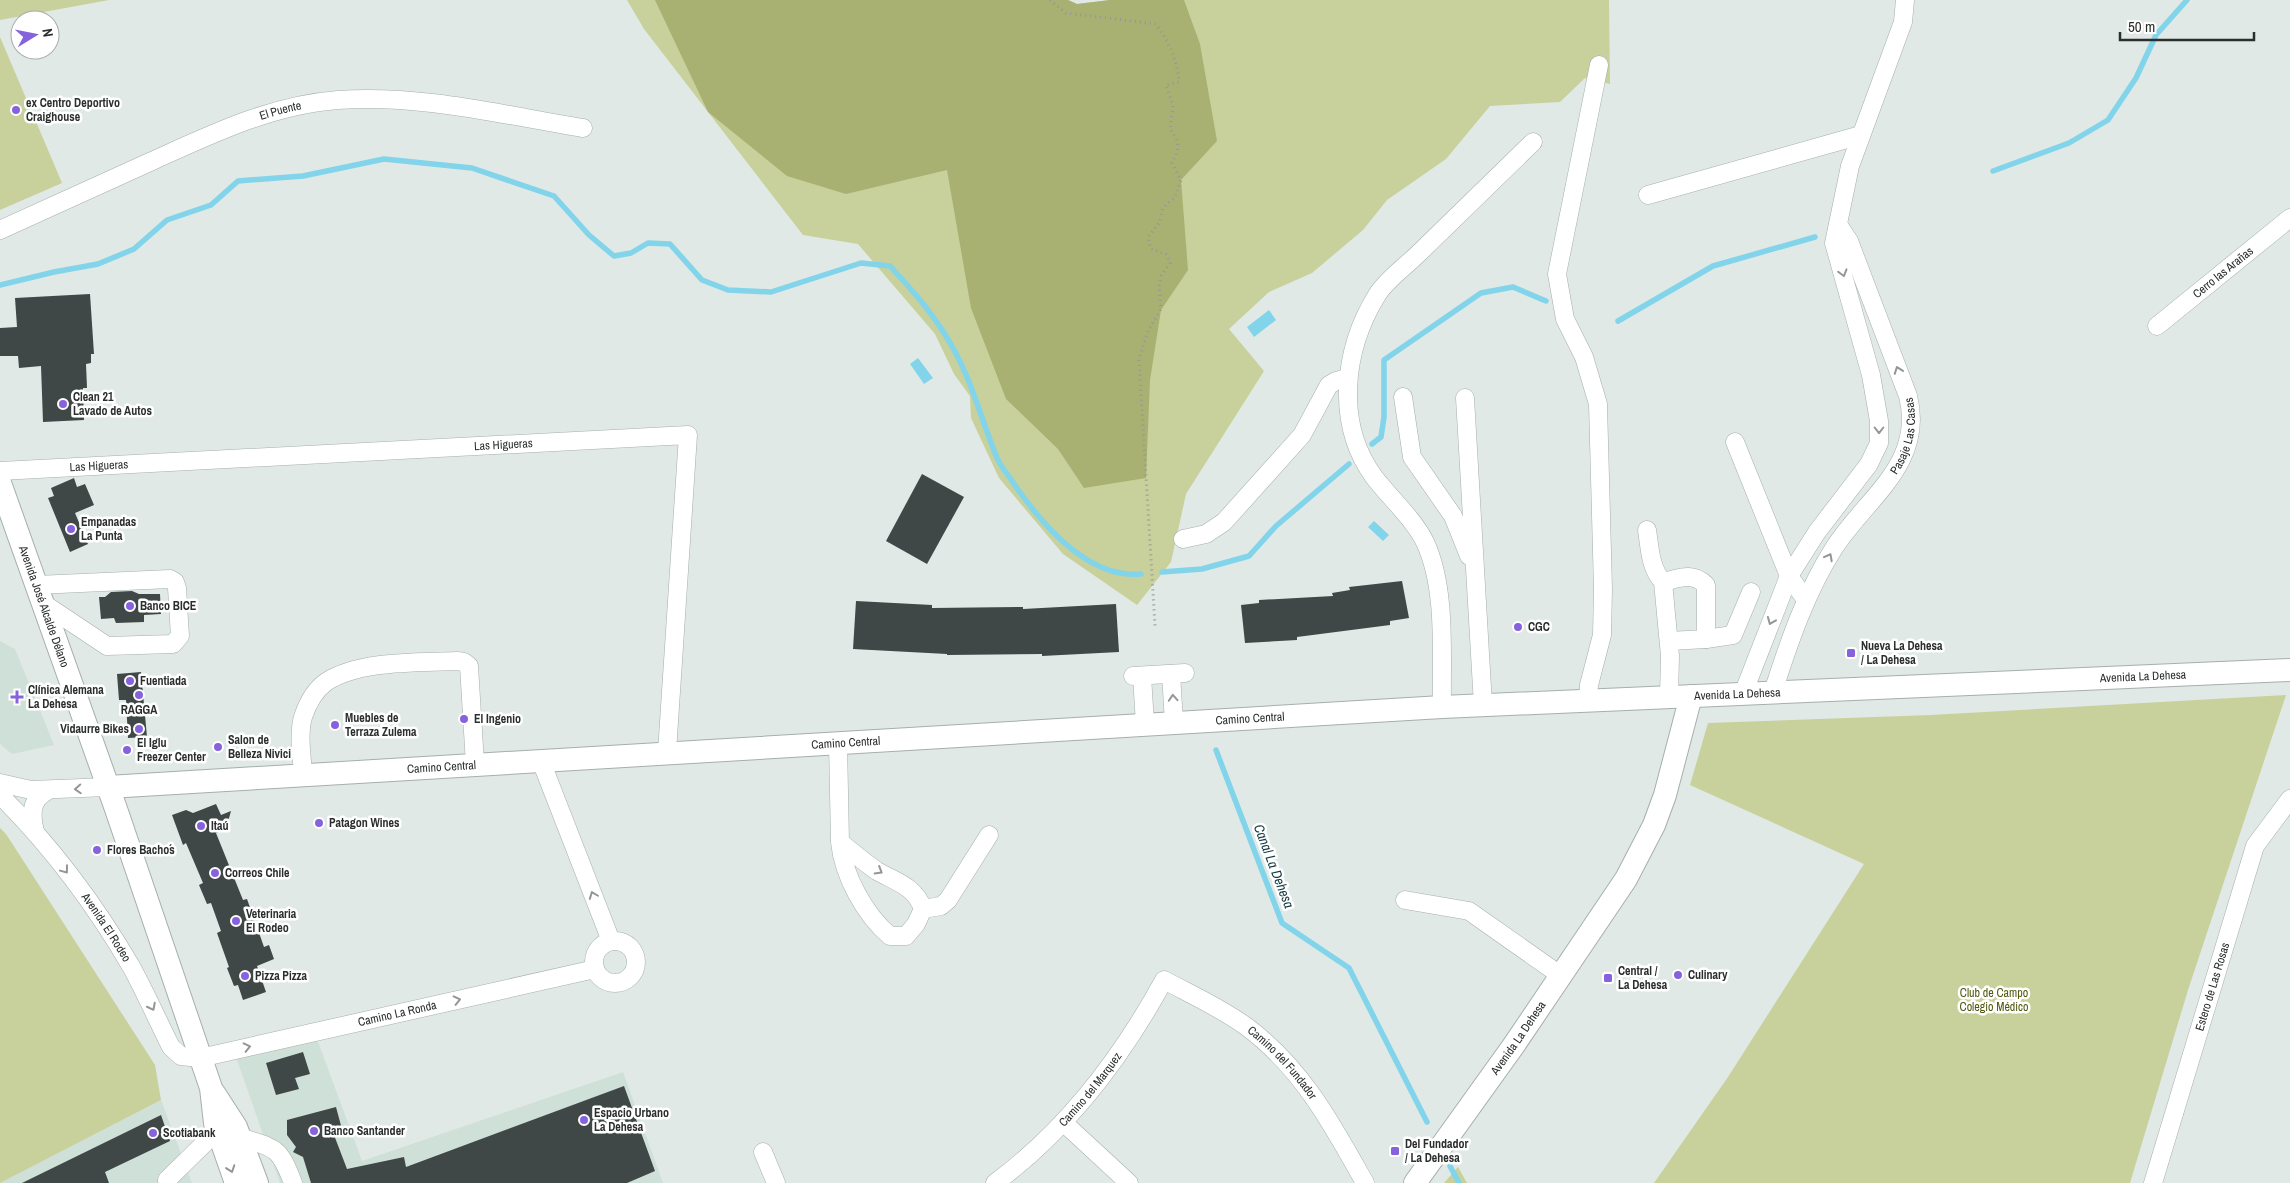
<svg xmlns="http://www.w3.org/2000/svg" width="2290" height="1183" font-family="'Archivo Narrow',sans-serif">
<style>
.built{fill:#cfe0d8}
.green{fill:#c8d09c}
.forest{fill:#a8b171}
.water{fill:#81d4ea}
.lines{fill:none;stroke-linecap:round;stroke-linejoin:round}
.stream{stroke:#81d4ea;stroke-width:5.5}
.building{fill:#3f4747}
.minor-casing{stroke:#a6afab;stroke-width:19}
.major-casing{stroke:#a6afab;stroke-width:24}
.path{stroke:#929996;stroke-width:3;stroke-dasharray:1 4;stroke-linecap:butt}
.minor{stroke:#fff;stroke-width:18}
.major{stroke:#fff;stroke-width:22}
.oneway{stroke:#949696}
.poi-dot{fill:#8762dd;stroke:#fff;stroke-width:2}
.labels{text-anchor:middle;stroke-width:5;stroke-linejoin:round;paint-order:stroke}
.poi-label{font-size:12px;font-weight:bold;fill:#2a2e2c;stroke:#fff;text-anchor:start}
.street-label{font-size:12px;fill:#2a2e2c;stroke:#fff}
.park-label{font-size:12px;fill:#52590f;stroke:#fff}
.water-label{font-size:14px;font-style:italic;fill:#123a43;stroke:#fff}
</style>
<rect width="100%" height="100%" fill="#e0e9e5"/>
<!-- built -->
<g class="built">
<path d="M0 641 15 649 54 745 12 754 0 744Z"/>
<path d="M317 1039 362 1161 623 1072 663 1183H280L236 1057Z"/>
<path d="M161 1100 192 1183H0Z"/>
</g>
<!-- green -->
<g class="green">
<path d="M0 0H109L0 20Z"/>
<path d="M627 0H1068L1077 4 1110 0H1609L1610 84 1585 78 1560 102 1490 106 1446 159 1387 200 1363 230 1312 273 1269 292 1229 329 1264 371 1186 494 1171 562 1137 605 1063 554 999 478 971 418 970 396 954 374 935 334 858 244 803 235 644 29Z"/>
<path d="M0 37 62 183 0 210Z"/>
<path d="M2286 695 2188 990 2130 1183H1654L1728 1077 1864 864 1690 785 1708 723 1931 715Z"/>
<path d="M0 828 6 834 155 1065 161 1100 0 1183Z"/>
<path d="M1458 1167 1467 1183H1444Z"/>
</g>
<!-- forest -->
<path class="forest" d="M655 0H1068L1077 4 1110 0H1184L1200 44 1217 141 1181 180 1188 270 1161 310 1150 380 1146 478 1084 488 1058 449 1006 399 971 308 947 170 846 194 787 176 708 112Z"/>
<!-- water -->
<g class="water">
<path d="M1269 310 1276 320 1254 337 1247 327Z"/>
<path d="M918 358 933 378 924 384 910 364Z"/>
<path d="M1374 521 1389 535 1383 541 1368 527Z"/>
</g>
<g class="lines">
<!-- stream -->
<g class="stream">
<path d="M1993 171 2069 143 2108 120 2136 78 2156 35 2187 0"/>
<path d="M0 285 54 272 98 264 134 249 167 220 211 205 238 181 303 176 384 159 472 168 554 196 589 235 614 256 631 253 648 243 670 244 702 280 728 290 771 292 861 263 890 266C914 292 937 318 954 350 973 384 982 422 997 458 1001 467 1009 476 1014 484 1041 523 1087 579 1141 574"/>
<path d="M1618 321 1713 266 1815 237"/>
<path d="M1372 444 1381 437 1384 417V360L1481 293 1513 287 1546 301"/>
<path d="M1162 572 1202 569 1249 556 1276 526 1349 464"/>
<path d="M1216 750 1282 923 1349 968 1427 1122"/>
<path d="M1450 1166 1459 1183"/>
</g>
</g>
<!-- building -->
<g class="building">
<path d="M90 294 94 354H91V363L86 364 87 388H83L84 420 43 422 41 366 19 368 18 356H0V328L17 327 15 298Z"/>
<path d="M922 474 964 497 927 564 886 541Z"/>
<path d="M74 478 77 487 85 484 94 505 75 513 88 544 70 552 48 498 54 496 51 488Z"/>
<path d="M1402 581 1409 618 1390 621V625L1297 637V640L1245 643 1241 605 1259 603V600L1333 596 1332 593 1350 590 1349 587Z"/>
<path d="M132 591 139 594H160L161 614 144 615V622L116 623 114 618 101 619 99 597H105L111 592Z"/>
<path d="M856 601 932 605V608L1023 607V609L1116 604 1119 652 1042 656V654L947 655V654L853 649Z"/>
<path d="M141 672 147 737 128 738 126 700H119L117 674Z"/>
<path d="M216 804 221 815 231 811 226 829 216 833 243 900 247 899 264 947 269 945 274 959 257 966 266 992 243 1000 238 985 234 986 227 968 229 967 217 933 221 931 211 903 207 904 199 885 203 883 186 843 183 845 172 815 186 810 193 813Z"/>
<path d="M303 1052 310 1074 295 1078 299 1089 276 1095 266 1063Z"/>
<path d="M624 1086 655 1171 627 1183H311L303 1157 293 1152 296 1147 287 1135V1120L336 1107 343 1133 334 1135 347 1169 404 1157 406 1167Z"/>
<path d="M161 1115 170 1141 105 1172 109 1183H22Z"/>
</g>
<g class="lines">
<defs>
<g id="minor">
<path d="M1648 195 1861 135"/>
<path id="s1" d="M0 230C51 207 101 184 152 161 212 134 271 105 338 100 420 94 503 115 583 128"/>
<path id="s2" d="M2157 326 2290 218"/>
<path d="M1403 397 1412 457 1453 516 1469 556"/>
<path d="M1465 398 1483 705"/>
<path d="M1735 442 1789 576 1806 600"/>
<path id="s3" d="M0 471 688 435 667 752"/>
<path d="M1647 530C1650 549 1650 568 1663 582L1670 656 1669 696"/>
<path d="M1183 539 1206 534 1224 522 1302 435 1329 385 1336 381 1348 378"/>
<path d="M1663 582C1680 578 1692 572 1706 585V639L1669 641"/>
<path d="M37 585 170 579 175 582 177 588 180 636 173 644 107 646 44 604"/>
<path d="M1706 639 1733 635 1751 592"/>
<path d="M1171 674 1174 722"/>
<path d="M1133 676 1185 673"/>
<path d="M1142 676 1145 724"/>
<path id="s4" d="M1773 692C1789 642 1806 592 1834 548 1866 498 1925 464 1908 396L1849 241 1839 226"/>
<path d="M1743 694 1789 576 1817 532 1869 464 1879 443V421L1871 375 1834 243 1850 166 1903 22 1905 0"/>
<path d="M1588 700 1589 685 1602 635 1603 589 1598 404 1584 357 1565 319 1557 274 1599 65"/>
<path d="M1442 707C1441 656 1447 589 1425 542 1413 518 1390 498 1374 477 1335 424 1343 350 1377 295 1386 280 1406 266 1419 253 1457 216 1495 179 1533 142"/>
<path d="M838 743 840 842C843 875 865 915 890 936H906L916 924 923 909C915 886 896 882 877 871 864 862 852 852 840 842"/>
<path d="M541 761 611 941"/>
<path d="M303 774C302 756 298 735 303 717 307 705 315 690 326 682 360 660 417 663 457 661L464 662 469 666 475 764"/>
<path d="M0 783 31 790 108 787"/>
<path id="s5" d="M0 795C51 846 96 906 132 968 146 994 158 1021 171 1047L181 1056 200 1058 595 969"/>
<path d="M35 832C31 815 30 800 47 791"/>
<path d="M1405 900 1469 911 1560 975"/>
<path d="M923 909 941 906 948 900 989 835"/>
<circle cx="615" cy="962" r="21"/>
<path d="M1064 1123 1129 1183"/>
<path d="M240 1137C276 1149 279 1146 293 1183"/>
<path d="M763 1152 776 1183"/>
<path d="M168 1183 167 1180 218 1130"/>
<path id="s6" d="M995 1183C1068 1129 1121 1059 1164 980 1192 995 1221 1008 1247 1027 1302 1068 1332 1124 1365 1183"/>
<path id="s7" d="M2153 1183 2255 846 2290 799"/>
</g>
<g id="major">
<path id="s8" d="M0 483 116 809 211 1088 215 1123 236 1183"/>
<path id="s9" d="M108 787 1442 707 2290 670"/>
<path d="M214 1093 236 1127 257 1183"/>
<path id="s10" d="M1415 1183 1514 1045 1626 879 1654 825 1665 795 1691 696"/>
</g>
</defs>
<!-- minor casing -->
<use href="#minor" class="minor-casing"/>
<!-- major casing -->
<use href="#major" class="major-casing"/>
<!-- path -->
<path class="path" d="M1050 0 1066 13 1156 24C1169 43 1177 59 1179 82L1166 85 1173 106 1170 129C1180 142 1180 148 1172 163L1181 180 1175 197 1163 208 1159 223 1148 237 1151 249 1166 254 1170 263 1161 276 1159 286 1161 309 1148 331 1139 359 1155 626"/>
<!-- minor -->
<use href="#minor" class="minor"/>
<!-- major -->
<use href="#major" class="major"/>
</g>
<!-- one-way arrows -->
<defs><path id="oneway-chevron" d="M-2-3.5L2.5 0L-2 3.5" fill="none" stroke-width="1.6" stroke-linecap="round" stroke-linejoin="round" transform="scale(1.25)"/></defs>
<g class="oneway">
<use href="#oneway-chevron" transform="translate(1843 273) rotate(74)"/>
<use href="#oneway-chevron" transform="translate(1898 370) rotate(-110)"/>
<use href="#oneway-chevron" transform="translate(1879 430) rotate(90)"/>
<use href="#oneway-chevron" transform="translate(1829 557) rotate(-62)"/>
<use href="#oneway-chevron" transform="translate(1771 621) rotate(112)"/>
<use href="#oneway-chevron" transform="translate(1173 698) rotate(-94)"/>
<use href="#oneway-chevron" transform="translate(78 789) rotate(177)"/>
<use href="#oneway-chevron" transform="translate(65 870) rotate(53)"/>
<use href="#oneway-chevron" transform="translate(879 871) rotate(31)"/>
<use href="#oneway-chevron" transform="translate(593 895) rotate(-111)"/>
<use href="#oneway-chevron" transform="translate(457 1000) rotate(-13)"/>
<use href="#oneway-chevron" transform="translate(152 1007) rotate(63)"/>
<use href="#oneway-chevron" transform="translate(247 1047) rotate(-13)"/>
<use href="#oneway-chevron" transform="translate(231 1169) rotate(71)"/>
</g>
<!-- markers -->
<g class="poi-dot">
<circle cx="16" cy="110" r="5"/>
<circle cx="63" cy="404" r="5"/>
<circle cx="71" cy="529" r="5"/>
<circle cx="130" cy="606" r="5"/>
<circle cx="1518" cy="627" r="5"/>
<rect x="1846" y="648" width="10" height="10" rx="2.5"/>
<circle cx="130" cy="681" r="5"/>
<circle cx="139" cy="695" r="5"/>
<path d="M14.5 689.5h5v5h5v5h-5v5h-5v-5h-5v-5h5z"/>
<circle cx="464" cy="719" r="5"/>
<circle cx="335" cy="725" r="5"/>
<circle cx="139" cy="729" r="5"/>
<circle cx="218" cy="747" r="5"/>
<circle cx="127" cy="750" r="5"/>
<circle cx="319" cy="823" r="5"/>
<circle cx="201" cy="826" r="5"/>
<circle cx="97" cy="850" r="5"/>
<circle cx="215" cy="873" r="5"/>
<circle cx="236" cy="921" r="5"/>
<circle cx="1678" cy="975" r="5"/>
<circle cx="245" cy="976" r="5"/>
<rect x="1603" y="973" width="10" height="10" rx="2.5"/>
<circle cx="584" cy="1120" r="5"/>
<circle cx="314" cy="1131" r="5"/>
<circle cx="153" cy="1133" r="5"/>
<rect x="1390" y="1146" width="10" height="10" rx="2.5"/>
</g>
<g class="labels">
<!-- poi labels -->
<g class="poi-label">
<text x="26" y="107">ex Centro Deportivo<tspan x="26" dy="14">Craighouse</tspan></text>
<text x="73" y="401">Clean 21<tspan x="73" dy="14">Lavado de Autos</tspan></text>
<text x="81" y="526">Empanadas<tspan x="81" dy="14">La Punta</tspan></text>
<text x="140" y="610">Banco BICE</text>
<text x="1528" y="631">CGC</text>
<text x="1861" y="650">Nueva La Dehesa<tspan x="1861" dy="14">/ La Dehesa</tspan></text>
<text x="140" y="685">Fuentiada</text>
<text x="28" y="694">Clínica Alemana<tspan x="28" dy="14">La Dehesa</tspan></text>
<text x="139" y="714" text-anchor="middle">RAGGA</text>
<text x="345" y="722">Muebles de<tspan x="345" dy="14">Terraza Zulema</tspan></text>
<text x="474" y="723">El Ingenio</text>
<text x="129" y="733" text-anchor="end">Vidaurre Bikes</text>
<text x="228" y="744">Salon de<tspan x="228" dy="14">Belleza Nivici</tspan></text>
<text x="137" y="747">El Iglu<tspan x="137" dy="14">Freezer Center</tspan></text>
<text x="329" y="827">Patagon Wines</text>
<text x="211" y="830">Itaú</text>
<text x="107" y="854">Flores Bacho´s</text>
<text x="225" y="877">Correos Chile</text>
<text x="246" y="918">Veterinaria<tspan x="246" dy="14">El Rodeo</tspan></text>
<text x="1618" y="975">Central /<tspan x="1618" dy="14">La Dehesa</tspan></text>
<text x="1688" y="979">Culinary</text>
<text x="255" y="980">Pizza Pizza</text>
<text x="594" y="1117">Espacio Urbano<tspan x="594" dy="14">La Dehesa</tspan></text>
<text x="324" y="1135">Banco Santander</text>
<text x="163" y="1137">Scotiabank</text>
<text x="1405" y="1148">Del Fundador<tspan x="1405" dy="14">/ La Dehesa</tspan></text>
</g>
<!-- street labels -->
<g class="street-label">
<text dy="4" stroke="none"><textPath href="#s1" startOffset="305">El Puente</textPath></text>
<text dy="4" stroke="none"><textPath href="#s2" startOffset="85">Cerro las Arañas</textPath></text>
<text dy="4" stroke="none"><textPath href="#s4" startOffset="292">Pasaje Las Casas</textPath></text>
<text dy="4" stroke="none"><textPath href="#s3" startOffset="504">Las Higueras</textPath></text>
<text dy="4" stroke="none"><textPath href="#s3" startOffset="99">Las Higueras</textPath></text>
<text dy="4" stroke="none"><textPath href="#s8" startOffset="131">Avenida José Alcalde Délano</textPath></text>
<text dy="4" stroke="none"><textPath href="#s9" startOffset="2038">Avenida La Dehesa</textPath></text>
<text dy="4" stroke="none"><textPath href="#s9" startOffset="1632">Avenida La Dehesa</textPath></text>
<text dy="4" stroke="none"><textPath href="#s9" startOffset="1144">Camino Central</textPath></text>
<text dy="4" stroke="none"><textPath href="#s9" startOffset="739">Camino Central</textPath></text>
<text dy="4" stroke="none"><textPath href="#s9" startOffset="334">Camino Central</textPath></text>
<text dy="4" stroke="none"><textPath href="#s5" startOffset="170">Avenida El Rodeo</textPath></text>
<text dy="4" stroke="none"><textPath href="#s7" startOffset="205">Estero de Las Rosas</textPath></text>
<text dy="4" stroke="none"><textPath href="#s5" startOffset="541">Camino La Ronda</textPath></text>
<text dy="4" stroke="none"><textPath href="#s10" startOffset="178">Avenida La Dehesa</textPath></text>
<text dy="4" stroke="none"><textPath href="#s6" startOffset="412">Camino del Fundador</textPath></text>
<text dy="4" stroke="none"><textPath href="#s6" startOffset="134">Camino del Marquez</textPath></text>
</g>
<!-- park labels -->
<g class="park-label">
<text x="1994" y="997">Club de Campo<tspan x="1994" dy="14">Colegio Médico</tspan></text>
</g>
<!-- water labels -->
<g class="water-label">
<text transform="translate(1274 866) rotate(69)" y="5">Canal La Dehesa</text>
</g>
</g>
<!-- north arrow -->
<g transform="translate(35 35) rotate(80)"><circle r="24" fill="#ffffff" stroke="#aaabab"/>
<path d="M0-4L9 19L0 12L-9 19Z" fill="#8762dd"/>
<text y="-8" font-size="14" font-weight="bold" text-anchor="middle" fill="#2a2e2c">N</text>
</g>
<!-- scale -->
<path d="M2120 32v8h134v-8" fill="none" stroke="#2a2e2c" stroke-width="2.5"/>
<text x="2128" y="32" font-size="15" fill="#2a2e2c" stroke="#ffffff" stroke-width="4" paint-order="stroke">50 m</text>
</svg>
